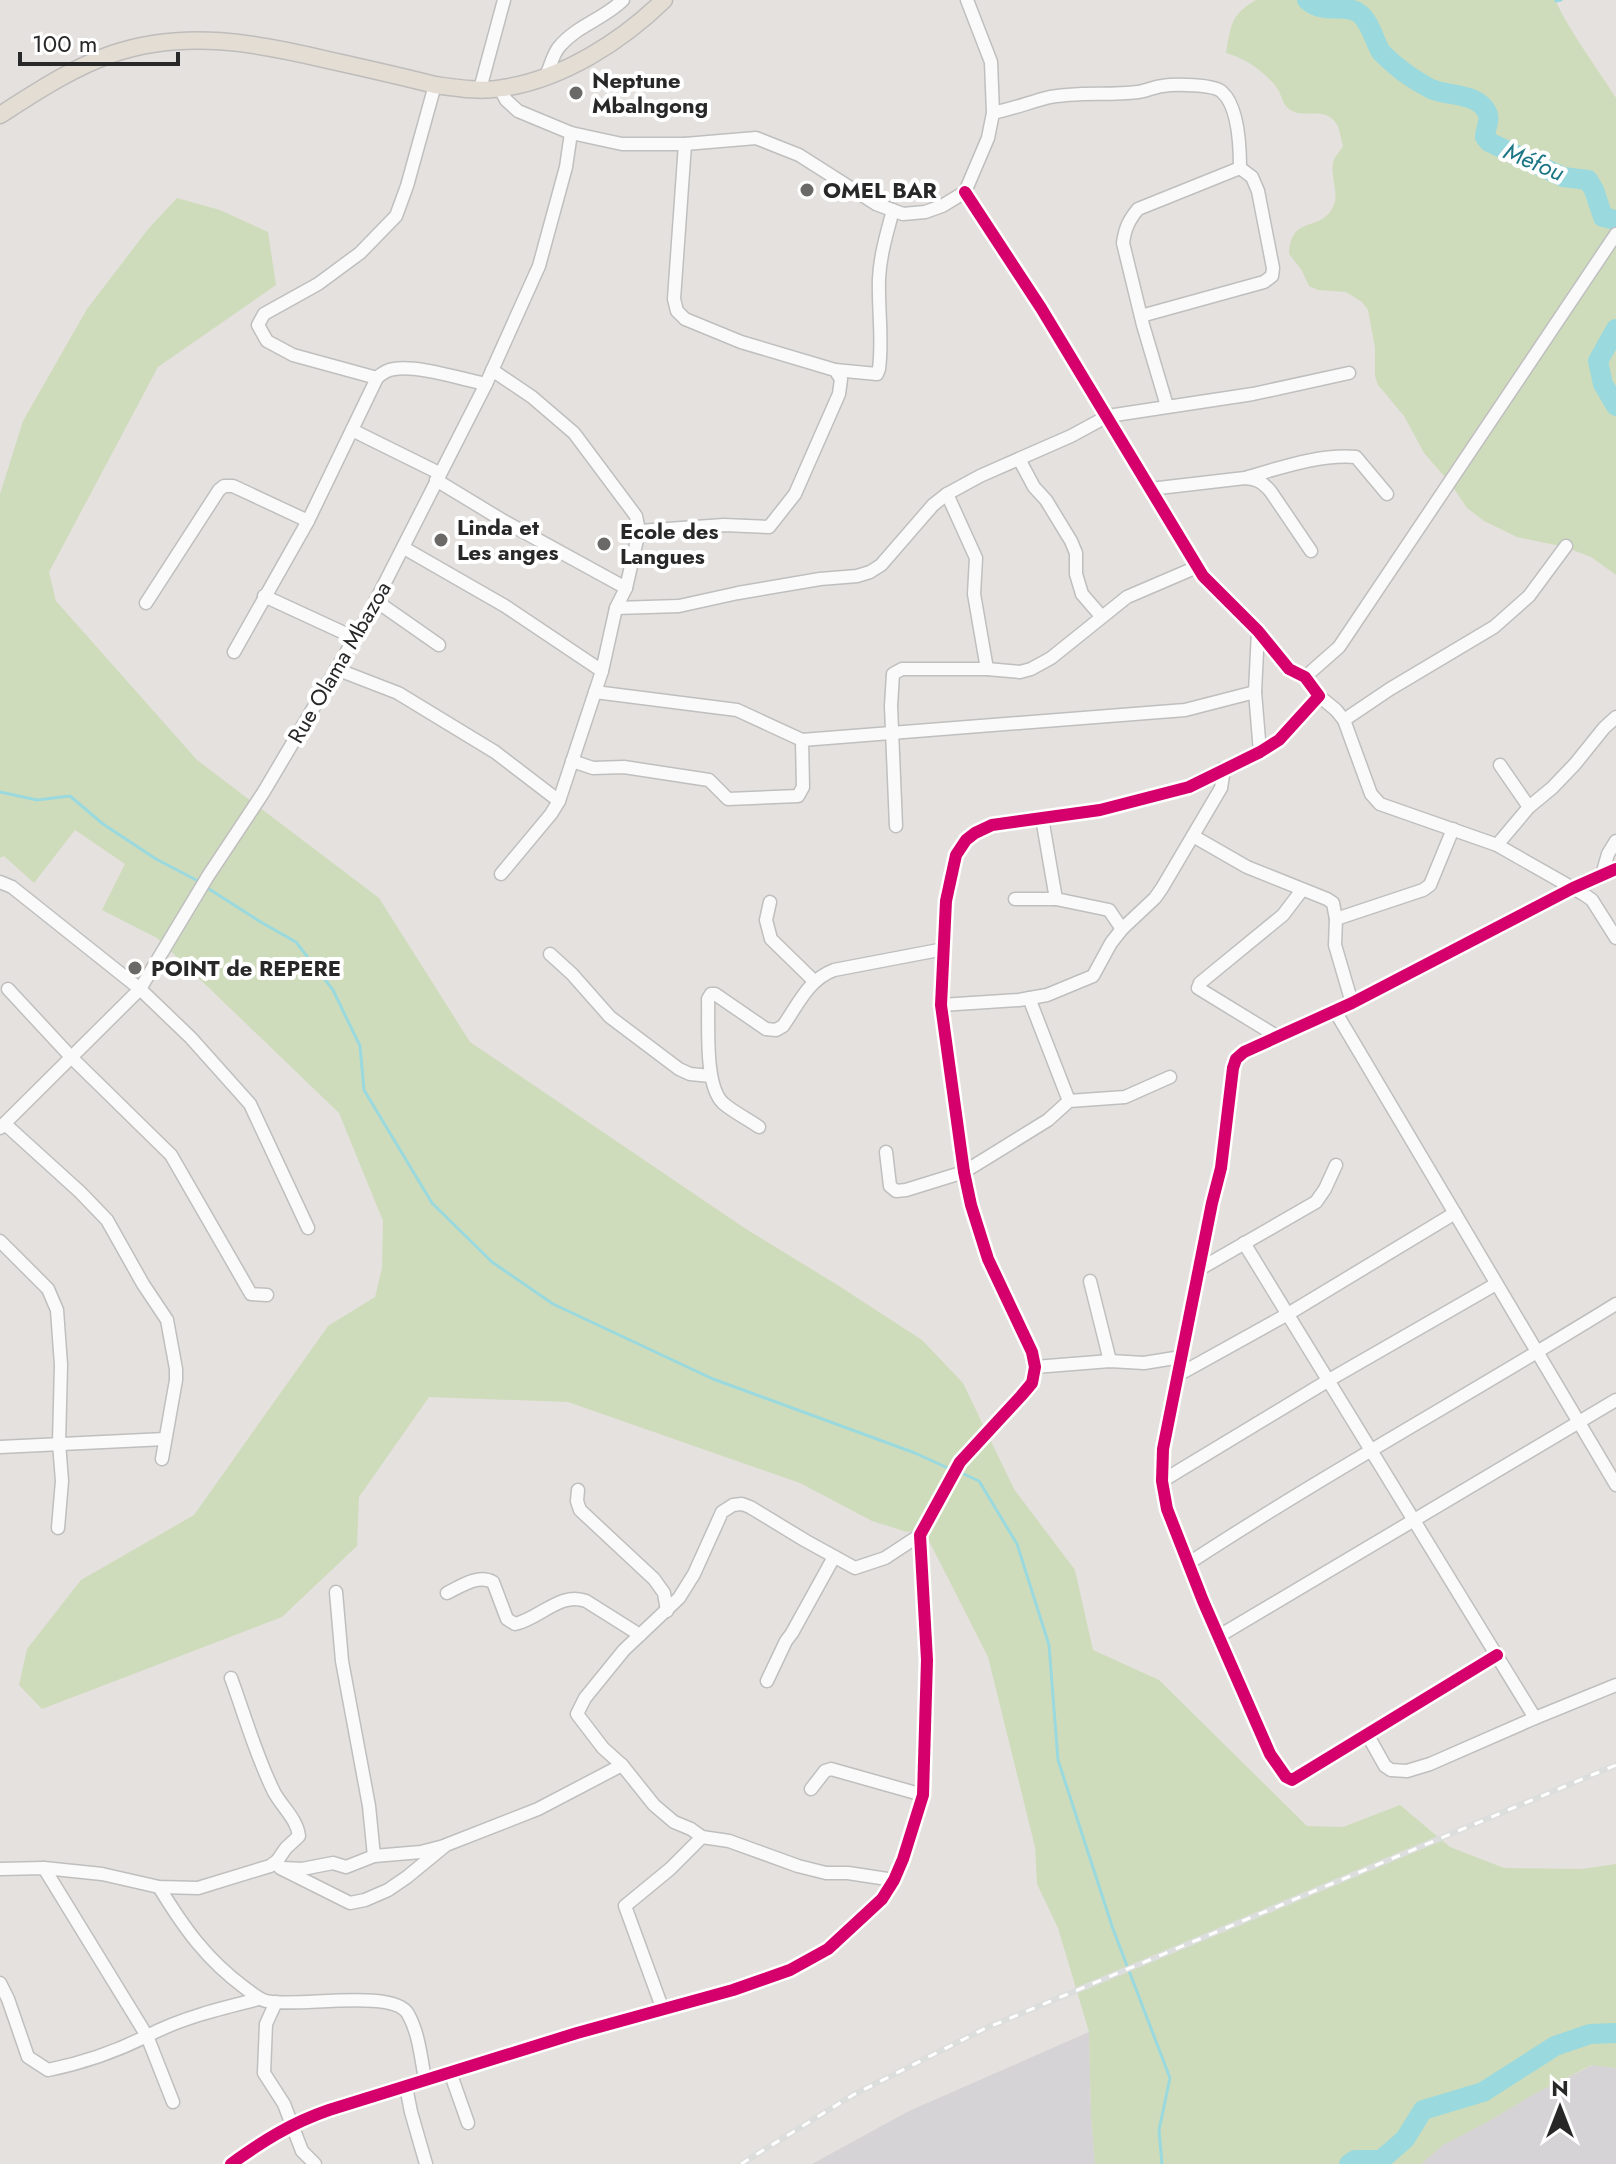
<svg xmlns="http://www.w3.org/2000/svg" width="1616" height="2164" font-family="Jost,sans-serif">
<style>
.industrial{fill:#d5d3d5}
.green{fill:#cfdcbb}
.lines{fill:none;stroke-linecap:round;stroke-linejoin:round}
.stream{stroke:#9ad9de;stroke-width:3}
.river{stroke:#9ad9de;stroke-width:20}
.minor-casing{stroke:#bfbfbf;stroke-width:15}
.major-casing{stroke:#bebdbc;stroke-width:19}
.minor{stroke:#fbfafa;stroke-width:12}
.major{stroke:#e3ddd4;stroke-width:16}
.rail-casing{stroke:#dcdddd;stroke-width:6}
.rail{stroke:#fff;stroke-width:3;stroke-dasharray:9;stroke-linecap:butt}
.cycleway-casing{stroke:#fff;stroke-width:17}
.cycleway{stroke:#d6006c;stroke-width:12}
.poi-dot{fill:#6a6968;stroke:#fff;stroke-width:3}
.labels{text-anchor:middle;stroke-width:8;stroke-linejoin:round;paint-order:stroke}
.poi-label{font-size:22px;font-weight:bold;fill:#282828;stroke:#fff;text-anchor:start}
.street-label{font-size:22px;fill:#282828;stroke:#fff}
.water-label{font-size:24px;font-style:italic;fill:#1d7686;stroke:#fff}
</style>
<rect width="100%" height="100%" fill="#e5e1de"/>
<!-- industrial -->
<g class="industrial">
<path d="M1089 2032 1091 2115 1095 2164H812L909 2111Z"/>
<path d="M1593 2065 1616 2068V2164H1421L1443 2145 1487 2122 1536 2093Z"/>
</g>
<!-- green -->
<g class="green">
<path d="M1256 0H1555C1572 35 1595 65 1616 98V575L1591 557 1565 547 1517 537 1484 521 1467 508 1450 483 1424 453 1404 416 1378 385 1375 376V348L1368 310 1362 302 1346 292 1318 290 1309 286 1301 269 1289 254C1291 214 1320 233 1333 207 1340 194 1330 177 1333 163 1334 157 1340 151 1343 146 1340 136 1340 124 1331 118 1319 108 1302 119 1289 109 1282 104 1282 95 1277 88 1265 72 1245 58 1226 53 1231 26 1230 15 1256 0Z"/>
<path d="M177 198 220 210 268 232 276 285 158 367 49 572 56 601 197 760 379 898 470 1042 746 1229 839 1286 922 1340 963 1383 1014 1489 1075 1570 1093 1650 1159 1680 1307 1826 1343 1827 1400 1805 1450 1847 1504 1868 1582 1869 1616 1864V2068L1592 2065 1536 2093 1487 2122 1443 2145 1421 2164H1095L1091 2115 1089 2032 1058 1928 1037 1884 1035 1847 988 1657 923 1529 907 1532 872 1521 800 1483 568 1402 429 1397 359 1497 357 1546 282 1617 42 1709 19 1685 27 1649 81 1580 194 1515 328 1326 375 1297 382 1268 383 1221 339 1113 157 938 102 910 125 864 75 830 34 883 4 856 0 858V494L23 421 87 309 149 228Z"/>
</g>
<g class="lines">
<!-- stream -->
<g class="stream">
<path d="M1556 1 1561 0"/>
<path d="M0 792 37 800 70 796 103 824 156 859 200 882"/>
<path d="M206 887 259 921 296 942 333 990 360 1046 364 1090 432 1203 492 1262 553 1304 713 1379 915 1453 950 1469"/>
<path d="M957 1471 979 1481 1017 1544 1049 1645 1058 1760 1113 1929 1170 2078 1159 2130 1162 2164"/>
</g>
<!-- river -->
<g class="river">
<path d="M1307 0C1325 16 1346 2 1360 14 1370 22 1374 40 1381 52 1385 56 1390 61 1395 65 1405 74 1418 82 1431 89 1449 97 1476 92 1487 112 1491 119 1485 130 1485 137L1489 142 1563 177 1588 180 1594 190 1603 217 1616 220"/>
<path d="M1616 329 1598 361 1603 384 1616 406"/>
<path d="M1349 2164 1355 2160H1381L1405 2139 1423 2110 1483 2092 1555 2046 1590 2034 1616 2033"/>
</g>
<defs>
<g id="minor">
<path d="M546 76C550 67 553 54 559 47 576 26 604 19 623 0"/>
<path d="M480 89 504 0"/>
<path d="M500 89 506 100 518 111 571 133 622 144H685L756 138 799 155 876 204 903 214 925 212 942 206 965 192 988 138 993 113 991 62 967 0"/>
<path d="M993 113C1011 109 1028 103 1046 98 1077 91 1108 96 1138 92 1146 91 1154 87 1162 86 1174 84 1214 84 1222 92 1239 107 1240 148 1240 168"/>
<path d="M1141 316 1264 282 1272 276 1273 268 1258 191 1252 177 1240 168"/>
<path d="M492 370 532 397 574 433 636 516 639 531 626 588 616 608 602 671 559 801 551 814 501 874"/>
<path d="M835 370 877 374 879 369C883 339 878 310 879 279 880 255 887 233 893 210"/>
<path d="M377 378 293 355 267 341 258 325 264 314 318 284 360 253 396 216 407 186 435 85"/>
<path d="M1167 406 1143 325 1123 243C1125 228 1129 220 1138 209L1240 168"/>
<path d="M352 430 439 473"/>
<path d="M1019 459 1034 487 1046 500 1071 541 1076 553V574L1082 594 1101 616"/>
<path d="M1248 477C1283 467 1320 454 1356 457L1387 494"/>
<path d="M436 480 502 520 626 588"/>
<path d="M1150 489 1245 478C1257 479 1263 482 1271 492L1311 551"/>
<path d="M947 494 976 558 974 594 987 669"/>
<path d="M639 531 724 525 769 527 795 494 839 394 841 379 835 370 741 342 685 319 677 311 674 299 685 144"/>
<path d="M404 548 505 606 602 671"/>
<path d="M264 596 355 638"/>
<path d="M376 601 439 645"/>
<path d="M146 603 219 490 224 486H233L308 521"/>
<path d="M616 608 679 606 738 593 820 579 857 576 870 572 881 565 933 505 947 494 980 476 1071 436 1108 416 1253 394 1349 373"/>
<path d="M1258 631 1255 692 1260 752"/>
<path d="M234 652 308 521 377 378C382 373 387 370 394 369 418 365 461 379 486 384"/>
<path d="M336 669 398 693 495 752 559 801"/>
<path d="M1305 677 1339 647 1616 234"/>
<path d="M595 692 737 710 802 740"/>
<path d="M1319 696 1336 710 1344 720 1371 794 1380 804 1497 845 1585 895 1592 900 1616 938"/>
<path d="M1344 720 1390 689 1494 627 1529 596 1566 546"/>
<path d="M572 761 593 768 624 767 709 780 728 799 798 796 803 787 802 740 1185 710 1255 692"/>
<path d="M1500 765 1529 807"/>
<path d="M1042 818 1056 899"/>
<path d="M896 826 891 706 893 674 902 669H987L1020 672 1031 669 1051 658 1127 597 1197 567"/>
<path d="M1193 836 1247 867 1327 899 1333 903 1336 919 1335 945 1352 1003"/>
<path d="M1497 845 1529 807 1552 788 1575 764 1604 728 1616 717"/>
<path d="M1602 875 1608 854 1616 841"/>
<path d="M0 882 12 887 140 989 191 1038 250 1104 308 1228"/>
<path d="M1015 899H1056L1109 910 1122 929"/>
<path d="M770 902 766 920 771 939 814 981"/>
<path d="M1336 919 1423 890 1430 885 1453 829"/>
<path d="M550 954 572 974 610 1017 679 1069 690 1074 711 1076"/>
<path d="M8 989 72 1058 171 1155 251 1294 267 1295"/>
<path d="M1029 998 1069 1101"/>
<path d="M941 1005 1019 1000 1047 995 1093 976 1111 943 1122 929 1155 898 1162 888 1221 788 1223 775 1222 769"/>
<path d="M1335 1011 1616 1485"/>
<path d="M1278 1037 1198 988 1200 983 1283 915 1302 890"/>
<path d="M5 1124 80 1192 107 1220 143 1284 167 1320 176 1369V1380L162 1459"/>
<path d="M759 1127C748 1119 733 1112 723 1103 704 1085 709 1024 708 999L711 994H715L766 1029 776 1030 783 1026C799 1003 808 980 834 970L944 949"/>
<path d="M0 1128 140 989 208 876 263 793 369 614 486 384 539 266 566 167 571 133"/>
<path d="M886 1152 890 1186 896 1191 906 1190 964 1172 1048 1120 1069 1101 1125 1097 1170 1077"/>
<path d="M0 1241 48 1289 57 1310 61 1365 59 1443 62 1481 58 1528"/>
<path d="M1244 1243 1535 1718"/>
<path d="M1198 1270 1316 1202 1325 1189 1336 1165"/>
<path d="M1090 1281 1110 1361"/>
<path d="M1035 1367 1110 1361 1144 1363 1181 1357"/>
<path d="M1178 1375 1288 1314 1455 1213"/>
<path d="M0 1447 165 1439"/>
<path d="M1162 1481 1329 1380 1496 1284"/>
<path d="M578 1490 577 1501 580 1510 654 1579 664 1593 667 1611"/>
<path d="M1189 1563C1328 1472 1474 1392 1616 1304"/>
<path d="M336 1592 342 1661 369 1806 374 1856"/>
<path d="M447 1593C461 1586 478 1574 493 1582L507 1619 515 1624C539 1619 561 1591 586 1601L640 1635"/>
<path d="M1219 1636 1616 1400"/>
<path d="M1497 1655 1292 1780 1286 1777 1270 1754 1203 1601 1167 1509 1162 1481 1163 1449 1212 1203 1221 1168 1233 1068 1236 1059 1244 1052 1352 1003 1573 888 1616 869"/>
<path d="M231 1678C245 1716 256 1756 274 1792 282 1807 297 1819 299 1836L286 1848 277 1861"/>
<path d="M767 1681 786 1641 792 1633 834 1557"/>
<path d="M1367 1734 1385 1766 1391 1770 1407 1771 1430 1764 1535 1718 1616 1685"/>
<path d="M811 1789 825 1771 831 1769 923 1795"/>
<path d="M44 1868 147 2036C181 2018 222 2008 259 1999"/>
<path d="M283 1868 302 1869 333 1863 346 1867 374 1856 421 1852 444 1846"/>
<path d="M0 1869 44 1868 102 1874 159 1887 198 1888 270 1866 277 1861 280 1868 350 1903 365 1900 388 1890 407 1877 446 1845 538 1809 622 1765"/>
<path d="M894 1880 848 1873H826L798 1866 729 1841 702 1837 691 1829 674 1822 654 1805 622 1765 603 1748 577 1714 585 1698 624 1650 679 1598 694 1574 722 1512 733 1505 742 1504 750 1507 806 1541 855 1568 885 1558 920 1535"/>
<path d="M159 1887C184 1928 206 1959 245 1988 252 1993 258 1999 266 2001 294 2008 394 1988 408 2014 419 2033 421 2059 425 2079"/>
<path d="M0 1983 8 1999 28 2057 48 2070C83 2063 115 2052 147 2036L173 2102"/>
<path d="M276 2002 266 2024 264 2073 284 2104 302 2151 315 2164"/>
<path d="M663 2010 625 1906 670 1869 702 1837"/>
<path d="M450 2072 468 2123"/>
<path d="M406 2087 411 2112 426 2164"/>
<path d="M231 2164C263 2141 291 2123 329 2110L577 2033 733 1990 790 1970 828 1949 882 1899 894 1880 903 1859 923 1795 927 1660 920 1535 960 1462 1021 1396 1032 1383 1035 1367 1032 1352 988 1259 971 1205 964 1172 941 1005 946 901 956 855 966 840 975 833 992 825 1100 810 1189 787 1260 752 1279 740 1319 696 1305 677 1289 669 1258 631 1203 576 1041 308 965 192"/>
</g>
<path id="major" d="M0 115C36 92 72 68 112 54 185 29 257 43 328 60 364 68 400 76 435 85 457 88 481 92 503 88 563 79 622 41 664 0"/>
</defs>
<!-- minor casing -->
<use href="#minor" class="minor-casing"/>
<!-- major casing -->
<use href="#major" class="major-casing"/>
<!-- minor -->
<use href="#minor" class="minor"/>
<!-- major -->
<use href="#major" class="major"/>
<defs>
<path id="rail" d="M741 2164 853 2095 984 2029 1616 1765"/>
</defs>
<!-- rail casing -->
<use href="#rail" class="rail-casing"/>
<!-- rail -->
<use href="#rail" class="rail"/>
<defs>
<g id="cycleway">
<path d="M1497 1655 1292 1780 1286 1777 1270 1754 1203 1601 1167 1509 1162 1481 1163 1449 1212 1203 1221 1168 1233 1068 1236 1059 1244 1052 1352 1003 1573 888 1616 869"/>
<path d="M231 2164C263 2141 291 2123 329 2110L577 2033 733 1990 790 1970 828 1949 882 1899 894 1880 903 1859 923 1795 927 1660 920 1535 960 1462 1021 1396 1032 1383 1035 1367 1032 1352 988 1259 971 1205 964 1172 941 1005 946 901 956 855 966 840 975 833 992 825 1100 810 1189 787 1260 752 1279 740 1319 696 1305 677 1289 669 1258 631 1203 576 1041 308 965 192"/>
</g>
</defs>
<!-- cycleway casing -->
<use href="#cycleway" class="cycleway-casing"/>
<!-- cycleway -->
<use href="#cycleway" class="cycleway"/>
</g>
<!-- markers -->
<g class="poi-dot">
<circle cx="576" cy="93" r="8"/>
<circle cx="807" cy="190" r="8"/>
<circle cx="441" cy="540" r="8"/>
<circle cx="604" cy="544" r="8"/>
<circle cx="135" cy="968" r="8"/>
</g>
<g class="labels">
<!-- poi labels -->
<g class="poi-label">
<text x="592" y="88">Neptune<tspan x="592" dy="25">Mbalngong</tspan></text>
<text x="823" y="198">OMEL BAR</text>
<text x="457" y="535">Linda et<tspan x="457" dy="25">Les anges</tspan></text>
<text x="620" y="539">Ecole des<tspan x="620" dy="25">Langues</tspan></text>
<text x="151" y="976">POINT de REPERE</text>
</g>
<!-- street labels -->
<g class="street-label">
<text transform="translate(339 662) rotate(-60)" y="8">Rue Olama Mbazoa</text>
</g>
<!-- water labels -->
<g class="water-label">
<text transform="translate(1534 162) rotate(23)" y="8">Méfou</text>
</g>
</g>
<!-- north arrow -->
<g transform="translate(1560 2108)" stroke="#ffffff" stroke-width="6" paint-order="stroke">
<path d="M0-6L14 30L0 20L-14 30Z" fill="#282828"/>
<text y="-12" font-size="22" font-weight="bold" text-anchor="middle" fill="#282828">N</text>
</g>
<!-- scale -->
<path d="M20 52v12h158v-12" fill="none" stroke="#282828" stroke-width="4"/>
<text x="32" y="52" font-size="24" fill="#282828" stroke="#ffffff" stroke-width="6" paint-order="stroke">100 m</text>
</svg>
